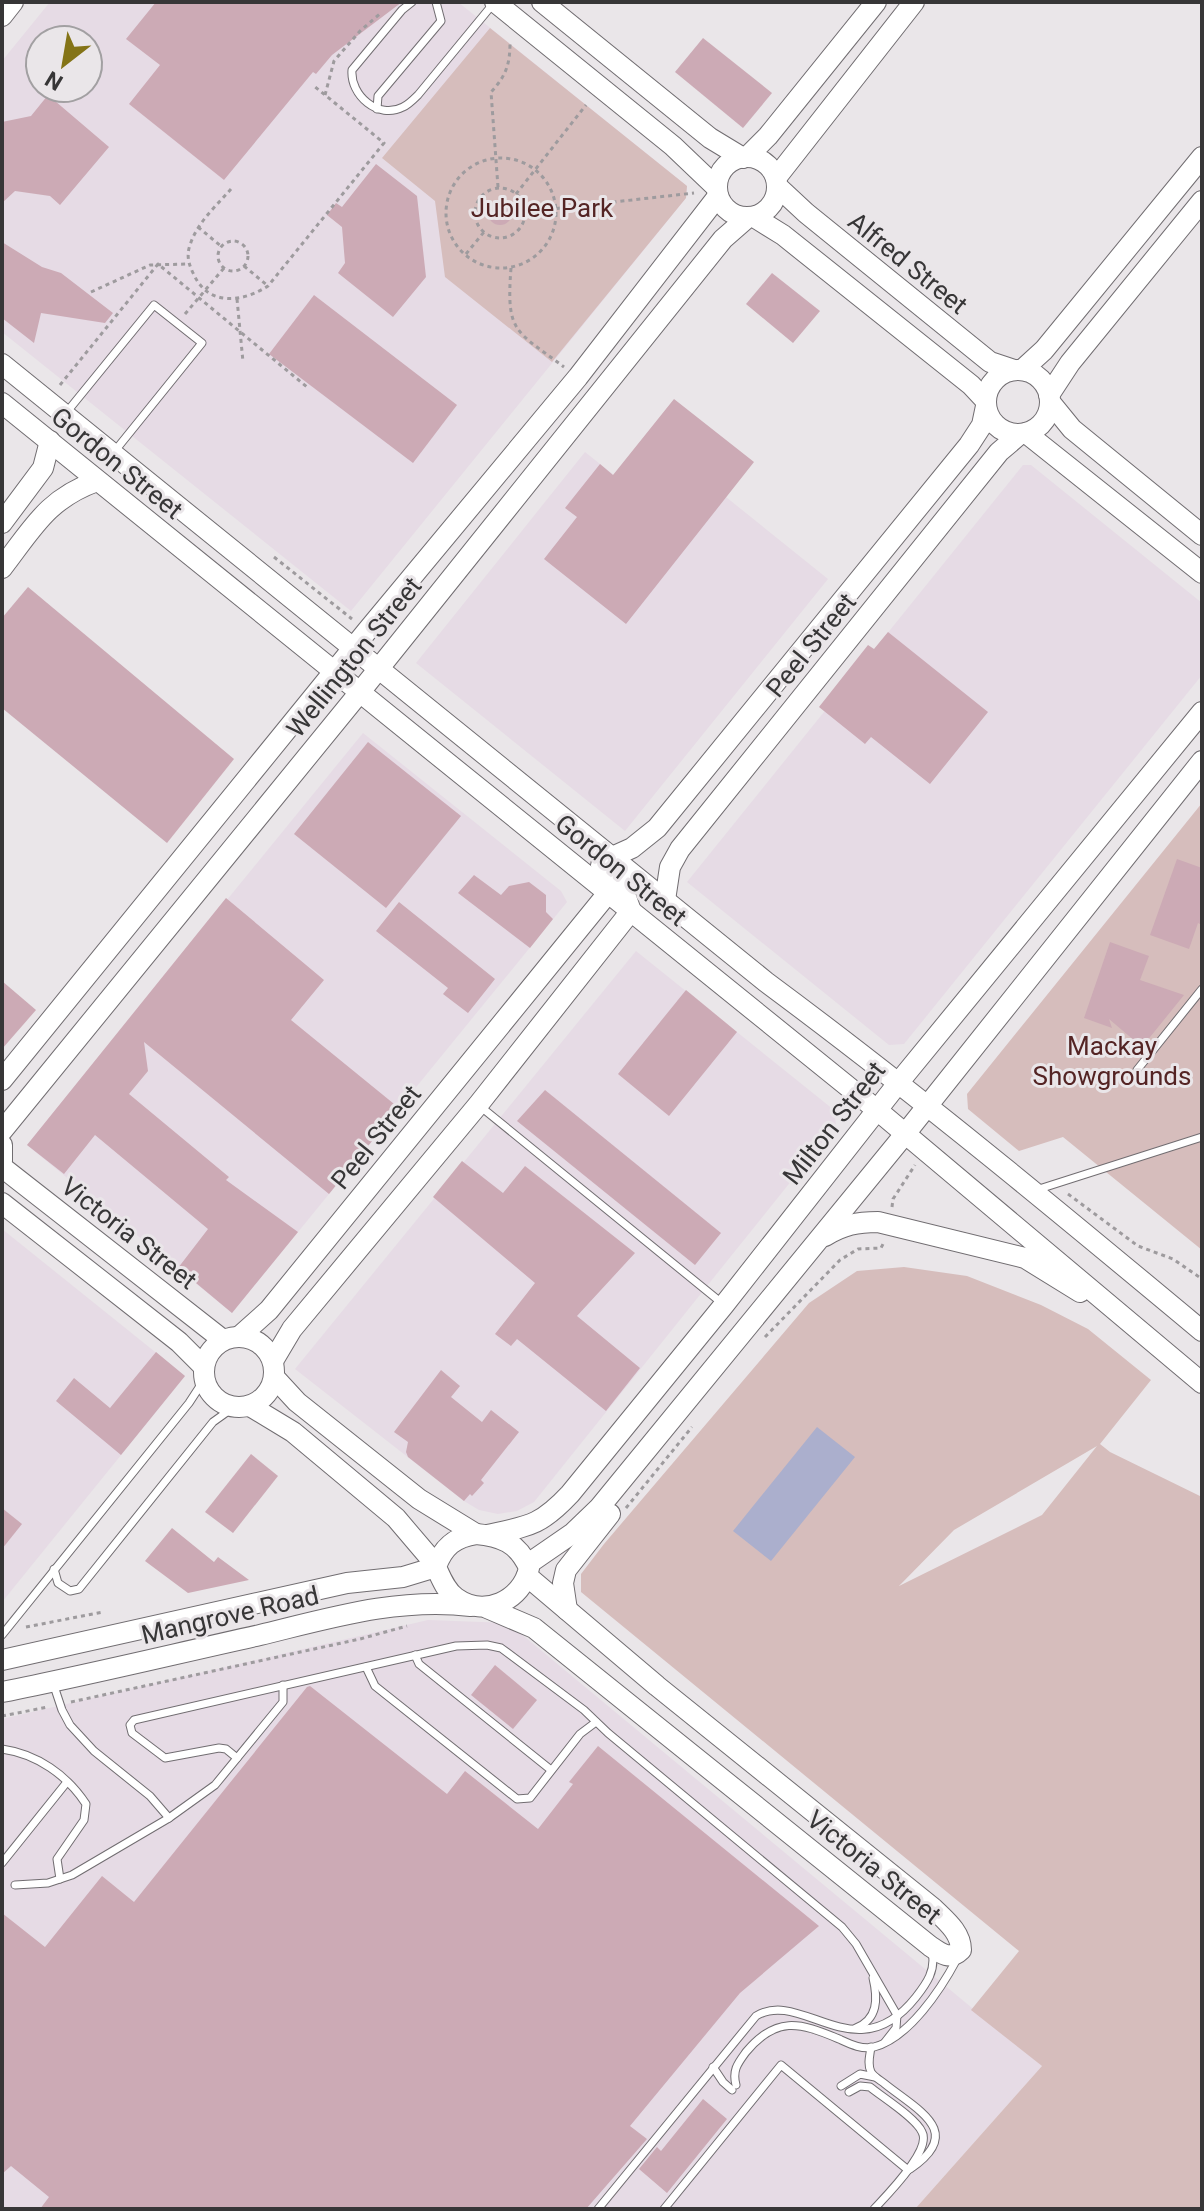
<svg xmlns="http://www.w3.org/2000/svg" width="1204" height="2211" font-family="Roboto,sans-serif">
<style>
.built{fill:#e6dbe5;fill-rule:evenodd}
.green{fill:#d6bdbc;fill-rule:evenodd}
.water{fill:#abafcd}
.building{fill:#ccaab5}
.lines{fill:none;stroke-linecap:round;stroke-linejoin:round}
.lane-casing{stroke:#716d71;stroke-width:9}
.secondary-casing{stroke:#716d71;stroke-width:22}
.path{stroke:#9e9b9e;stroke-width:3;stroke-dasharray:4 4;stroke-linecap:butt}
.lane{stroke:#fff;stroke-width:7}
.secondary{stroke:#fff;stroke-width:20}
.labels{text-anchor:middle;stroke-width:6;stroke-linejoin:round;paint-order:stroke}
.park-label{font-size:26px;fill:#542424;stroke:#eae6e9}
.street-label{font-size:26px;fill:#373637;stroke:#eae6e9}
</style>
<rect width="100%" height="100%" fill="#eae6e9"/>
<!-- built -->
<g class="built">
<path d="M50 2H458L687 186 686 198 351 611 2 332V61ZM40 40H88V88H40Z"/>
<path d="M585 452 693 538 726 497 828 579 625 831 416 663Z"/>
<path d="M1023 465H1031L1202 603V675L904 1044 889 1045 687 882Z"/>
<path d="M363 733 561 891 567 902 232 1313 27 1145Z"/>
<path d="M636 951 834 1110 836 1125 534 1502 517 1511 498 1514 479 1510 464 1501 295 1369Z"/>
<path d="M2 1229 185 1376 2 1602Z"/>
<path d="M428 1620 508 1623 1042 2066 915 2209H2V1719Z"/>
</g>
<!-- green -->
<g class="green">
<path d="M490 28 687 186 686 198 552 362 445 277 435 201 382 158Z"/>
<path d="M1202 803V1250L1063 1137 1019 1151 968 1109 967 1094Z"/>
<path d="M904 1267 967 1276 1041 1305 1088 1329 1151 1380 1100 1444 1110 1452 1202 1497V2209H915L1042 2066 971 2010 1019 1951 581 1592V1574L604 1544 809 1303 857 1271ZM1097 1446 1042 1515 899 1586 954 1530Z"/>
</g>
<!-- water -->
<path class="water" d="M817 1427 855 1457 771 1561 733 1531Z"/>
<!-- building -->
<g class="building">
<path d="M156 2H402L332 55 316 74 313 72 224 180 129 104 160 65 126 39Z"/>
<path d="M703 38 772 93 743 128 675 72Z"/>
<path d="M48 95 109 147 60 205 50 196 15 191 2 203V122L31 116Z"/>
<path d="M376 164 417 196 426 277 393 317 338 273 345 263 342 227 327 215 336 203 342 207Z"/>
<circle cx="500" cy="213" r="12"/>
<path d="M2 242 42 267 61 273 113 313 105 323 41 313 34 343 2 318Z"/>
<path d="M772 273 820 311 793 343 746 304Z"/>
<path d="M314 295 457 405 413 463 269 354Z"/>
<path d="M674 399 754 462 626 624 544 559 577 517 565 508 600 464 613 475Z"/>
<path d="M28 587 234 759 167 843 2 708V618Z"/>
<path d="M888 632 988 712 930 784 871 737 865 744 819 707 868 645 874 649Z"/>
<path d="M368 742 461 816 386 908 294 834Z"/>
<path d="M1177 859 1202 868V925L1198 923 1189 949 1150 935Z"/>
<path d="M474 875 501 895 509 886 529 882 546 895V912L553 919 530 948 458 893Z"/>
<path d="M226 898 324 980 291 1020 399 1108 329 1194 144 1042 148 1071 129 1094 229 1177 226 1180 298 1232 232 1313 178 1268 208 1229 95 1135 64 1174 27 1145Z"/>
<path d="M399 902 495 979 468 1013 443 994 448 988 376 931Z"/>
<path d="M1110 942 1149 956 1140 980 1184 995 1142 1047 1109 1019 1112 1028 1084 1018Z"/>
<path d="M2 981 36 1010 2 1049Z"/>
<path d="M686 990 737 1032 669 1116 618 1074Z"/>
<path d="M545 1090 721 1233 695 1265 517 1121Z"/>
<path d="M462 1161 503 1193 525 1166 635 1253 577 1316 640 1368 606 1411 517 1339 511 1346 495 1334 535 1283 433 1197Z"/>
<path d="M156 1352 185 1376 121 1455 56 1401 74 1378 110 1408Z"/>
<path d="M441 1370 460 1386 451 1397 482 1422 491 1410 519 1432 481 1480 484 1483 472 1496 470 1494 464 1501 408 1457 406 1452 408 1442 394 1432Z"/>
<path d="M251 1454 278 1476 233 1533 205 1512Z"/>
<path d="M2 1508 22 1524 2 1549Z"/>
<path d="M172 1528 214 1562 218 1557 249 1580 188 1593 145 1561Z"/>
<path d="M495 1665 537 1700 513 1729 471 1695Z"/>
<path d="M310 1686 447 1794 465 1771 538 1829 573 1784 569 1782 598 1746 819 1926 740 1993 630 2126 647 2139 586 2209H40L49 2197 11 2166 2 2174V1913L45 1947 102 1876 134 1902 307 1687Z"/>
<path d="M703 2099 727 2119 667 2193 639 2169 657 2147 661 2151Z"/>
</g>
<g class="lines">
<defs>
<g id="lane">
<path d="M412 2 402 10 352 70C350 95 378 120 403 107 408 105 414 99 418 95L493 4"/>
<path d="M377 109 378 96 441 21 436 2"/>
<path d="M66 413 154 305 202 343 114 452"/>
<path d="M1137 1070 1202 989"/>
<path d="M481 1107 723 1304"/>
<path d="M1036 1190 1202 1137"/>
<path d="M54 1569 58 1583 70 1591 79 1589 213 1422 234 1407"/>
<path d="M2 1635 189 1403 204 1380"/>
<path d="M415 1655 419 1664 551 1770"/>
<path d="M366 1667 375 1686 517 1799 530 1798 580 1734 596 1722"/>
<path d="M53 1683 62 1710 70 1725 94 1751 150 1796 169 1818"/>
<path d="M2 1749C37 1754 67 1775 86 1804L84 1820 57 1859 60 1879"/>
<path d="M237 1758 226 1749 219 1748 165 1758 132 1733 130 1725 134 1720 456 1646 487 1645 501 1648 584 1710 608 1733 842 1927 856 1944 897 2015 896 2028 885 2042"/>
<path d="M2 1863 67 1782"/>
<path d="M15 1885 48 1883 72 1875 169 1818 215 1785 283 1702V1685"/>
<path d="M856 2028C878 2019 878 1999 873 1978"/>
<path d="M871 2047C870 2055 867 2064 871 2072 874 2077 880 2080 885 2084 919 2111 965 2132 910 2169"/>
<path d="M713 2067 723 2082 732 2090"/>
<path d="M736 2085C732 2070 738 2063 746 2052 776 2016 799 2022 839 2039 850 2044 862 2050 874 2047 909 2038 941 1989 957 1959"/>
<path d="M841 2086 860 2074 875 2077"/>
<path d="M849 2092 860 2086 870 2087C882 2097 916 2118 922 2132 932 2150 887 2195 874 2209"/>
<path d="M598 2209 756 2016C802 1988 856 2073 916 1997 927 1983 936 1970 932 1952"/>
<path d="M664 2209 781 2065 908 2170"/>
</g>
<g id="secondary">
<path d="M495 2 673 146 716 187"/>
<path d="M542 2 710 138 743 158"/>
<path d="M2 16 13 2"/>
<circle cx="747" cy="187" r="30"/>
<path d="M747 157 768 136 876 2"/>
<path d="M776 178 914 2"/>
<path d="M777 186 806 213 990 362 1014 370"/>
<path d="M754 217 783 235 971 385 986 401"/>
<path d="M2 364 766 982C917 1094 1058 1211 1202 1331"/>
<circle cx="1018" cy="402" r="32"/>
<path d="M1022 370 1044 350 1202 157"/>
<path d="M1049 395 1070 363 1202 201"/>
<path d="M1050 402 1072 429 1202 535"/>
<path d="M2 403 877 1110 1202 1383"/>
<path d="M1026 433 1202 573"/>
<path d="M2 523 43 468 50 441"/>
<path d="M2 568C33 528 47 499 97 481"/>
<path d="M612 857 632 848 657 828 969 445 982 425 986 406"/>
<path d="M665 900 670 867 680 849 999 452 1020 434"/>
<path d="M2 1080 367 631 578 377 718 196"/>
<path d="M2 1131 360 692 723 239 747 218"/>
<path d="M2 1145V1161"/>
<path d="M2 1167 223 1340"/>
<path d="M2 1203 179 1342 204 1367"/>
<path d="M825 1236C843 1225 857 1222 878 1222L1025 1258 1080 1292"/>
<path d="M240 1336 269 1310 608 893"/>
<circle cx="239" cy="1372" r="35"/>
<path d="M273 1361 292 1329 478 1105 631 911 620 881 601 865"/>
<path d="M274 1377 297 1402 419 1499 476 1534"/>
<path d="M250 1406 293 1432 396 1518 436 1565"/>
<path d="M476 1534C501 1536 518 1543 529 1568 522 1601 484 1618 456 1598 446 1591 441 1578 436 1567 443 1547 455 1537 476 1534Z"/>
<path d="M487 1535C529 1526 540 1526 570 1494L724 1305 899 1082 1202 712"/>
<path d="M528 1564 573 1533 599 1508 905 1134 1202 761"/>
<path d="M487 1608 534 1628 930 1946C940 1953 950 1961 961 1950 961 1932 945 1920 933 1908L657 1686 527 1576"/>
<path d="M567 1610 563 1583 566 1570 610 1514"/>
<path d="M2 1660 347 1583 403 1577 436 1567"/>
<path d="M2 1692C88 1675 174 1654 260 1635 330 1618 399 1597 471 1606"/>
</g>
</defs>
<!-- lane casing -->
<use href="#lane" class="lane-casing"/>
<!-- secondary casing -->
<use href="#secondary" class="secondary-casing"/>
<!-- path -->
<g class="path">
<path d="M325 95 334 61 360 31 382 12"/>
<circle cx="501" cy="213" r="55"/>
<path d="M498 187 491 92C506 76 510 64 510 43"/>
<circle cx="500" cy="213" r="25"/>
<path d="M231 189C216 206 197 223 190 245 186 256 189 265 194 275 209 307 243 302 268 286L384 143 314 86"/>
<path d="M516 194 586 105"/>
<path d="M525 212 694 193"/>
<path d="M198 227 222 247"/>
<circle cx="233" cy="256" r="15"/>
<path d="M466 254 484 232"/>
<path d="M244 266 268 286"/>
<path d="M511 268C506 333 515 330 564 367"/>
<path d="M91 292 150 265 188 264"/>
<path d="M237 299 243 362"/>
<path d="M185 314 224 268"/>
<path d="M60 385 158 264 307 387"/>
<path d="M274 557 352 619"/>
<path d="M1068 1194 1138 1246 1173 1259 1202 1279"/>
<path d="M892 1207 893 1199 915 1165"/>
<path d="M765 1337 840 1260 858 1249 881 1248 883 1244"/>
<path d="M626 1508 692 1427"/>
<path d="M26 1627 103 1612"/>
<path d="M71 1702 360 1639 407 1626"/>
<path d="M2 1716 48 1707"/>
</g>
<!-- lane -->
<use href="#lane" class="lane"/>
<!-- secondary -->
<use href="#secondary" class="secondary"/>
</g>
<g class="labels">
<!-- park labels -->
<g class="park-label">
<text x="542" y="217">Jubilee Park</text>
<text x="1112" y="1055">Mackay<tspan x="1112" dy="30">Showgrounds</tspan></text>
</g>
<!-- street labels -->
<g class="street-label">
<text transform="translate(908 263) rotate(39)" y="9">Alfred Street</text>
<text transform="translate(117 463) rotate(39)" y="9">Gordon Street</text>
<text transform="translate(811 645) rotate(-51)" y="9">Peel Street</text>
<text transform="translate(354 657) rotate(-51)" y="9">Wellington Street</text>
<text transform="translate(621 870) rotate(39)" y="9">Gordon Street</text>
<text transform="translate(834 1123) rotate(-52)" y="9">Milton Street</text>
<text transform="translate(376 1137) rotate(-51)" y="9">Peel Street</text>
<text transform="translate(129 1233) rotate(38)" y="9">Victoria Street</text>
<text transform="translate(230 1615) rotate(-13)" y="9">Mangrove Road</text>
<text transform="translate(874 1867) rotate(39)" y="9">Victoria Street</text>
</g>
</g>
<!-- border -->
<rect width="1204" height="2211" fill="none" stroke="#373637" stroke-width="8"/>
<!-- north arrow -->
<g transform="translate(64 64) rotate(211)"><circle r="38" fill="#eae6e9" stroke="#a2a0a2" stroke-width="2"/>
<path d="M0-6L14 30L0 20L-14 30Z" fill="#847417"/>
<text y="-12" font-size="22" font-weight="bold" text-anchor="middle" fill="#373637">N</text>
</g>
</svg>
